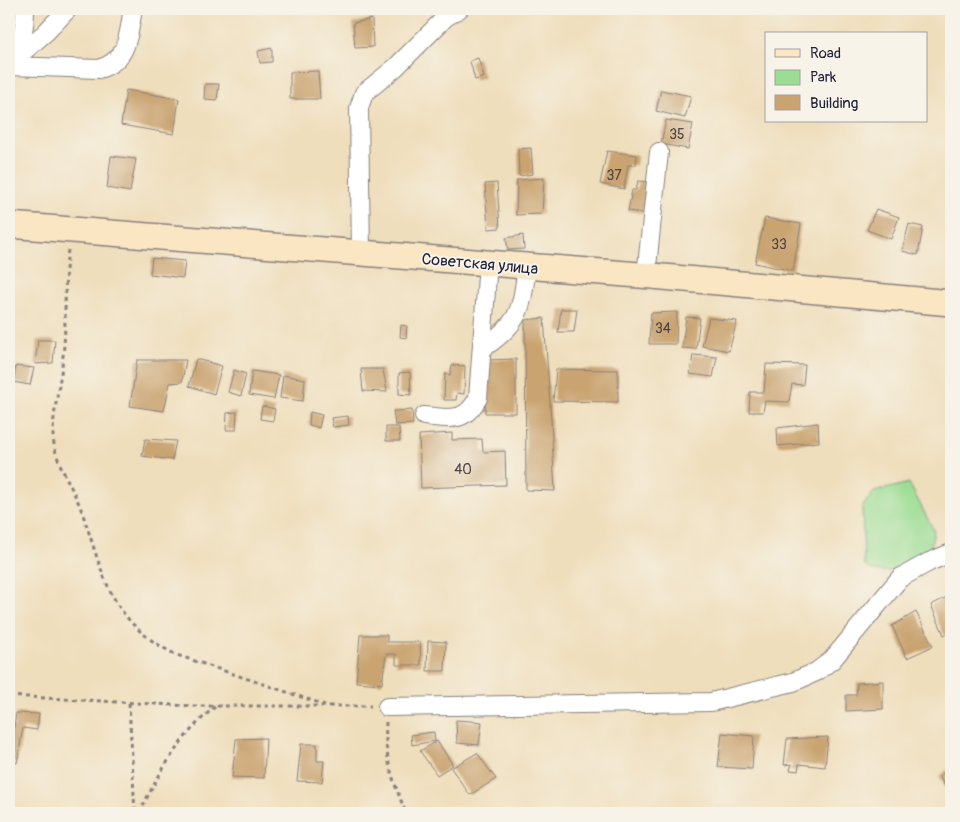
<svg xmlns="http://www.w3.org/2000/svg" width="960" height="822" font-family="Pangolin,sans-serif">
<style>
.green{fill:#9cdd94;stroke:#5f8068}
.building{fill:#c9a370}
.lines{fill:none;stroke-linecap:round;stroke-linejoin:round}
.street-casing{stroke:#88807c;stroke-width:20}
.secondary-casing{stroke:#88807c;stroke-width:28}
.path{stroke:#88807c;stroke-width:3;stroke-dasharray:4 4;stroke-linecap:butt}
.street{stroke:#fff;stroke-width:18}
.secondary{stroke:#fbe6c4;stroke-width:25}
.labels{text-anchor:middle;stroke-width:4;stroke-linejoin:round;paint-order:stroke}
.number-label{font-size:14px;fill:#4c4248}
.street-label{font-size:16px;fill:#22223b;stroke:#f7f3e8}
</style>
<rect width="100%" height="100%" fill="#f7f3e8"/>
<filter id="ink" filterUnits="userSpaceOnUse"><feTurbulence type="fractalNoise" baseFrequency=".02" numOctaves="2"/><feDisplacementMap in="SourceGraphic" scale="10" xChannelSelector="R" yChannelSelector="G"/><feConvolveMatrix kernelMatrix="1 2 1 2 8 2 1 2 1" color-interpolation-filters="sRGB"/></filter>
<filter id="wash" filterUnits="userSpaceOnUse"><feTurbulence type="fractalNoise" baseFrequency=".0096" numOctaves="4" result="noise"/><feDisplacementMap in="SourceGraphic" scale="20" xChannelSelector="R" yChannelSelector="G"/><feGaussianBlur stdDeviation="1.12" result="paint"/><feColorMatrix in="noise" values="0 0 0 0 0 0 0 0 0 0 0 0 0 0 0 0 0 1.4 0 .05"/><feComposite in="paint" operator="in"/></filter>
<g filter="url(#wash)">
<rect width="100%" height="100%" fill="#efdebc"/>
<!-- green -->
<path class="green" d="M909 483 934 531 930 551C914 564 883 581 864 565L862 507 874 492Z"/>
<g id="blocks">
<!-- building -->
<g class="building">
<path d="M372 19 373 47 355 48 353 23Z"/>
<path d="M272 48V62L260 63 258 51Z"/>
<path d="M478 58 484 77 475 80 470 61Z"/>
<path d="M318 71 320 99H290V72Z"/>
<path d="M205 84H219L217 100 204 99Z"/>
<path d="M126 90 179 99 174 134 121 125Z"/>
<path d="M661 90 691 96 685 118 656 111Z"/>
<path d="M666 120 693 124 688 149 661 144Z"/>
<path d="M531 148 533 174 519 176 518 149Z"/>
<path d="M607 151 637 155 636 165H628L624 189 600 184Z"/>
<path d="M111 156 136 159 130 192 107 188Z"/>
<path d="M544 178 542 214 516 215 517 180Z"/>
<path d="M638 181 650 182 647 214 628 211 632 190H636Z"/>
<path d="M497 183 500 228 488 229 485 184Z"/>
<path d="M876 209 899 217 891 239 867 230Z"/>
<path d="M765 218 801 224 793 271 755 263Z"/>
<path d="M909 224 923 227 918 255 902 251Z"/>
<path d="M523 235 524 249 508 250 506 238Z"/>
<path d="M152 258 185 261 183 278 150 274Z"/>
<path d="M561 309H577L574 332H558Z"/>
<path d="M677 312 676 344H649L651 313Z"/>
<path d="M686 317 700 318 696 349 682 348Z"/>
<path d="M544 318 550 403 555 491 526 490 525 320Z"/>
<path d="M709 318 737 321 729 351 702 346Z"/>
<path d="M401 325 407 326 406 338 400 337Z"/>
<path d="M38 340H55L53 363 35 364Z"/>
<path d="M693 355 717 357 713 377 690 374Z"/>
<path d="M196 359 222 366 214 394 189 386Z"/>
<path d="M516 359V413H485L486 360Z"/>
<path d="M137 360H186L182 382 170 383 164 411 130 406Z"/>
<path d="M766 364 805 365 803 385 792 384 789 402 765 401 763 412H749L750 392H764Z"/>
<path d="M452 365 465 366 464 394 457 393 456 400H444L445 374 450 375Z"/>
<path d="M16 366 34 368 30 385 13 382Z"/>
<path d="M361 369H383L387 392 363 391Z"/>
<path d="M556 369 618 370V402L553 401Z"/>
<path d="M234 370 246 374 241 396 228 392Z"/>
<path d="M252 371 279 375 274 399 249 395Z"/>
<path d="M410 372 411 395 399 394V373Z"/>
<path d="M283 375 305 379 303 401 280 398Z"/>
<path d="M262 406 275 409 273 421 260 419Z"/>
<path d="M412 410 413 424 395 425 393 411Z"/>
<path d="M237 412 236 430H226L227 413Z"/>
<path d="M310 412 322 415 319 428 309 425Z"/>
<path d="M348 416 349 425 333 427 331 418Z"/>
<path d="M818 423 819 442 778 446 777 428Z"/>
<path d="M386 427H399L400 441H386Z"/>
<path d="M452 433V440L482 439 483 452 505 451 506 485 421 488 419 435Z"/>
<path d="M145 439 176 441 172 460 142 456Z"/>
<path d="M951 595V632L944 635 931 605Z"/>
<path d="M916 612 933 646 907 658 892 626Z"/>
<path d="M360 635H387V642H420L421 665H396V654H386L382 684 356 682Z"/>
<path d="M428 641 446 642 445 671H427Z"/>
<path d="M883 681V709L846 711V695H856L857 683Z"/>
<path d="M16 713 39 714 37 730 23 728 17 763 9 762V727H14Z"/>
<path d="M456 720 482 722 479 745 457 743Z"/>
<path d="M434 732 435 741 412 745 411 735Z"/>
<path d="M722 733 754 736 752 769 718 767Z"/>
<path d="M828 737 825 767 799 764 798 771 790 770 792 764 784 765 787 739Z"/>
<path d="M266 738 264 778 232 777 236 739Z"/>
<path d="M437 741 453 765 437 775 420 751Z"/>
<path d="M301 744H317V761H324L322 782 297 781Z"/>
<path d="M477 753 496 779 470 795 451 768Z"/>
<path d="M951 767V784L946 788 939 776Z"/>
</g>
</g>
</g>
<g filter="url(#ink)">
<use href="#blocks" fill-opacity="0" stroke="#88807c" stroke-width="1"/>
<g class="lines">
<defs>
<g id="street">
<path d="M12 59C22 45 25 26 25 9"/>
<path d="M9 64 46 32 68 9"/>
<path d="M9 66 99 69C129 60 128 35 133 9"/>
<path d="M361 253 359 108 364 93 395 68 446 17 459 9"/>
<path d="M646 276 659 152"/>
<path d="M482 349C521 321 521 312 527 266"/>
<path d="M424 416C450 418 464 424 478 398L488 263"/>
<path d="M387 707 711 702 793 682 816 672 832 660 900 578 929 562 951 553"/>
</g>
<path id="secondary" d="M9 225 652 276 951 303"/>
</defs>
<!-- street casing -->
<use href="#street" class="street-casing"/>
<!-- secondary casing -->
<use href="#secondary" class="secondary-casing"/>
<!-- path -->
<g class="path">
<path d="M68 250C63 285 67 321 63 356 61 382 53 409 53 435 54 462 72 485 81 509 104 574 108 622 177 655L325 705"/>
<path d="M9 696 192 706H371"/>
<path d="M129 703 135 813"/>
<path d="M386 722C384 758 393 781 406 813"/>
<path d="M139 813C159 774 180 735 215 707"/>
</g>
<!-- street -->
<use href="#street" class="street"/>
<!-- secondary -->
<use href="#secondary" class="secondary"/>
</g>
</g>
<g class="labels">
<!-- number labels -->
<g class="number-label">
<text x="677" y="139">35</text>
<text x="614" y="180">37</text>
<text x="779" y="249">33</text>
<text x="663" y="333">34</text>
<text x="463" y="474">40</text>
</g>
<!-- street labels -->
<g class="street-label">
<text transform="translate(480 263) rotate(5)" y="6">Советская улица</text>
</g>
</g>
<!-- margin -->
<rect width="960" height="822" fill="none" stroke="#f7f3e8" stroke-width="30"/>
<!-- legend -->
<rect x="765" y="32" width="162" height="90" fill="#f7f3e8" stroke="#a29fa3"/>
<rect x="775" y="49" width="25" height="8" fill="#fbe6c4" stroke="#a29fa3"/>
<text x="810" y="58" font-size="15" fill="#22223b">Road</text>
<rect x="775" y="70" width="25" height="15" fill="#9cdd94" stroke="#a29fa3"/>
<text x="810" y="82" font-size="15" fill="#22223b">Park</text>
<rect x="775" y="95" width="25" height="15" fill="#c9a370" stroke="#a29fa3"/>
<text x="810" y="108" font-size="15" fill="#22223b">Building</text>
</svg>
